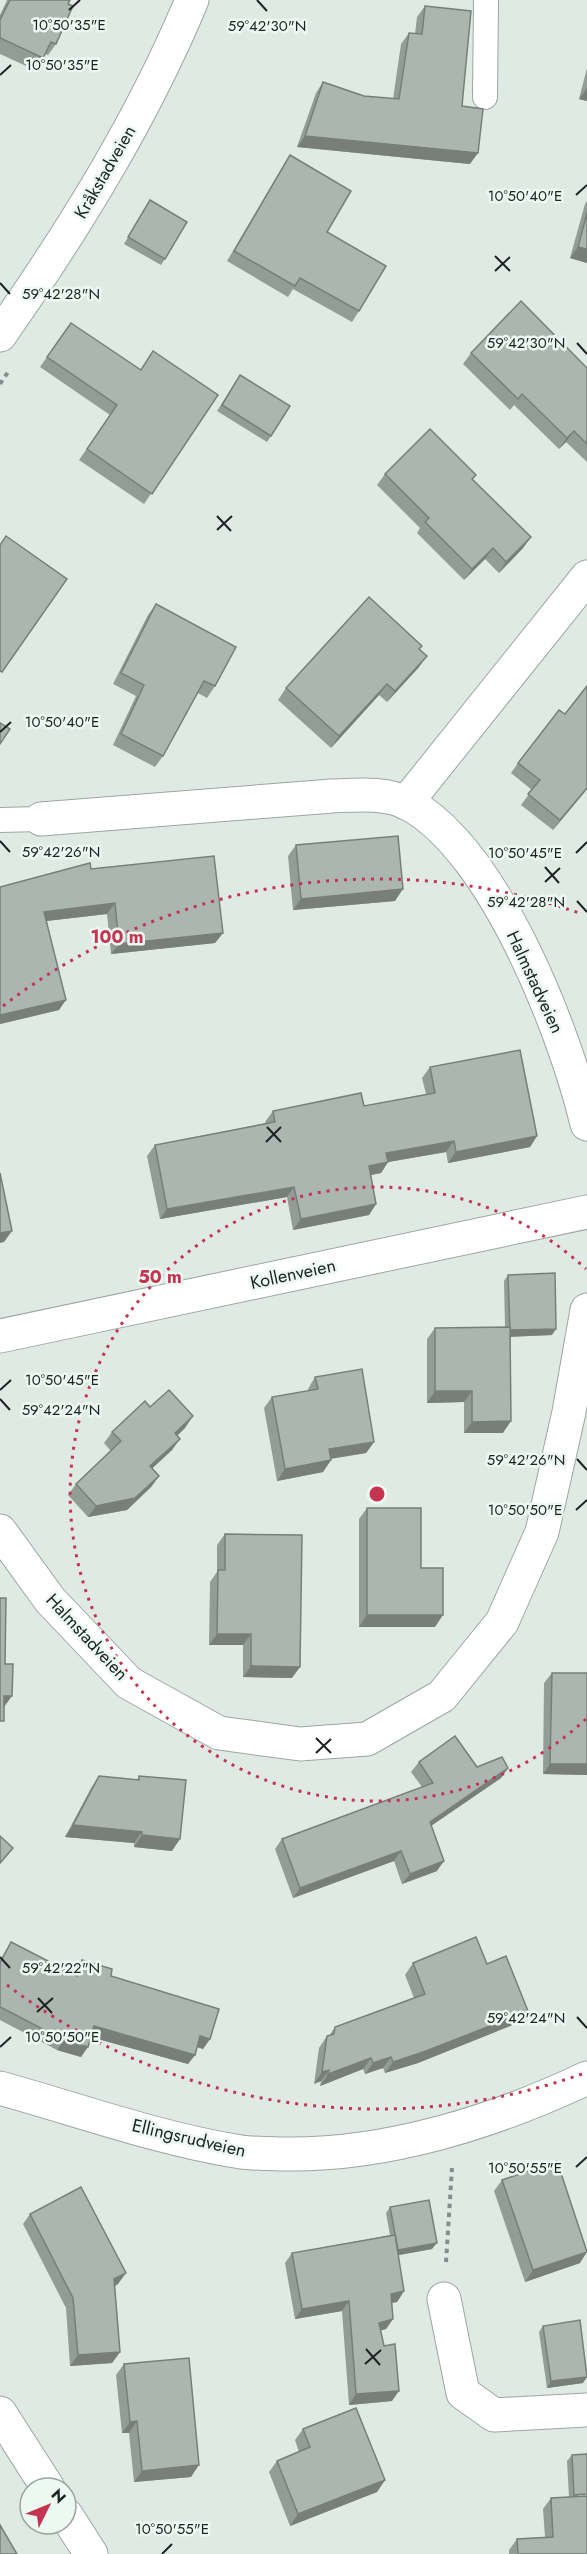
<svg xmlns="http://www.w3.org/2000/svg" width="587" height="2554" font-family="Jost,sans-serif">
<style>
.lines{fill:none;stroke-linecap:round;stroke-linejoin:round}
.lane-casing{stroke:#9ca7a2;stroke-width:26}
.street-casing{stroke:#9ca7a2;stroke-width:35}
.secondary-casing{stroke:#9ca7a2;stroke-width:35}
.path{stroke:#868d8a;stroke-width:4;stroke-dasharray:4.5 4.5;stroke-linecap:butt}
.lane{stroke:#fff;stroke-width:24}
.street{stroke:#fff;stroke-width:33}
.secondary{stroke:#fff;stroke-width:33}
.wall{fill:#939d97}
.shaded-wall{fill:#787f7b}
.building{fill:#abb6b0;stroke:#787f7b;stroke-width:1.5}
.ticks{fill:none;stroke:#1e2220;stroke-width:2}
.ring{fill:none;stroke:#c53552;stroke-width:3;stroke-dasharray:3 6}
.labels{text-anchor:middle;stroke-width:5;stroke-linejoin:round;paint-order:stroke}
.street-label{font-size:18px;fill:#1e2220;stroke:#ecf8f2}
.ticks-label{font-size:15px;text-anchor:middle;fill:#1e2220;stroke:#ecf8f2;stroke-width:5;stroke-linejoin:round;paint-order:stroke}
.centre{fill:#c53552;stroke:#ecf8f2;stroke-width:3}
.ring-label{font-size:18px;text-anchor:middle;font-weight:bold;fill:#c53552;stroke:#ecf8f2;stroke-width:5;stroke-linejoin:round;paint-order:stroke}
</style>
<rect width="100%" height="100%" fill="#dfeae5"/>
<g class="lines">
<defs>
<g id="lane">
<path d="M485 97 486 0"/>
<path d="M0 820 41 819"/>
</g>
<g id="street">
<path d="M406 803 587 577"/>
<path d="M41 819 332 796C357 795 386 792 409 804 495 851 565 1032 587 1124"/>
<path d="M0 1336 587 1212"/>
<path d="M0 1531 50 1600 129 1683 219 1733 300 1744 367 1739 442 1696 502 1622 542 1532 569 1412 587 1310"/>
<path d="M0 2088C79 2110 159 2139 241 2152 254 2154 269 2153 282 2154 386 2156 494 2122 587 2078"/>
<path d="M444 2299 463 2393 494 2415 587 2410"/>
<path d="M0 2413 48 2488"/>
<path d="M66 2515 91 2554"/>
</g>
<path id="secondary" d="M0 335C74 229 142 120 192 0"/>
</defs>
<!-- lane casing -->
<use href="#lane" class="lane-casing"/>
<!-- street casing -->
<use href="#street" class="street-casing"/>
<!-- secondary casing -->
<use href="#secondary" class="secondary-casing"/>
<!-- path -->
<g class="path">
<path d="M0 384 8 372"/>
<path d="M446 2262 452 2168"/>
</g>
<!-- lane -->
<use href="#lane" class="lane"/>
<!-- street -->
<use href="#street" class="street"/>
<!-- secondary -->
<use href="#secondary" class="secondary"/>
</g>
<!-- wall -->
<g class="wall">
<path d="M7 0H70L56 44 48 55 45 54 35 70 0 54V15Z"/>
<path d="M425 6 462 106 470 164 297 147 316 93 323 82 364 96 393 99 401 44 409 33 415 34 417 17Z"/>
<path d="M587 68V101L579 99Z"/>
<path d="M290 155 327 232 359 311 352 322 293 289 288 297 227 261 283 166Z"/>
<path d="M150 200 165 259 161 265 124 244Z"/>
<path d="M587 201V263L570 258 585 204Z"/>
<path d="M71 323 140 370 218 395 144 504 79 460 110 415 40 367Z"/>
<path d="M471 353 587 368V462L566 442 559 449 514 405 510 410 463 364Z"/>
<path d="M236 381 271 436 267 442 217 411Z"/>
<path d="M385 474 473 480 531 537 523 548 499 573 485 559 464 580 417 533 420 528 377 485Z"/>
<path d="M156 604 215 686 207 698 198 693 163 756 155 767 113 745 136 696 113 684 148 615Z"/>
<path d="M419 667 387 702 379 695 331 748 278 700 286 688Z"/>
<path d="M587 686V789L553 830 521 805 532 790 511 773 518 763 565 714Z"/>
<path d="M296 845 395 901 293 910 288 856Z"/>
<path d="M91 869 223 933 215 943 111 954 107 914 47 921 59 1010 0 1024V887Z"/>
<path d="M430 1067 537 1136 530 1147 448 1163 446 1152 388 1162 381 1173 370 1175 376 1204 369 1215 293 1230 287 1197 160 1219 147 1156 155 1145 266 1123 265 1122 273 1111 364 1106 426 1094 422 1078Z"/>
<path d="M508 1275 552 1335 510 1337 503 1433H464V1402L427 1403V1339L435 1328 505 1327 504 1281Z"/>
<path d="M315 1377 374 1442 366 1453 331 1459V1460L323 1472 277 1481 264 1408 272 1397 308 1391V1389Z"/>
<path d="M150 1407 185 1428 177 1436 172 1450 152 1468 159 1476 151 1487 127 1510 88 1517 68 1495 76 1484 111 1451 104 1443 112 1432Z"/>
<path d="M367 1508 421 1568 435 1627H359V1519Z"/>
<path d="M225 1534 292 1678 243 1677V1645H209L210 1582 217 1572V1545Z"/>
<path d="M552 1673H587V1775L543 1774 544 1683Z"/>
<path d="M419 1762 477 1767 508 1768 501 1778 431 1826 437 1871 402 1884 394 1861 293 1898 275 1849 282 1839 422 1787 411 1772Z"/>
<path d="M99 1776 137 1780 139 1776 172 1851 134 1847V1843L65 1837 91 1788Z"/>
<path d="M11 1942 74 1974 75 1970 82 1960 111 1976 210 2039 203 2049 197 2047 195 2055 188 2064 91 2037 81 2057 57 2050 0 2020V1960Z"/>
<path d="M413 1963 487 1964 528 2011 520 2022 418 2063 385 2073 383 2068 365 2074 363 2069 320 2086 321 2081 314 2084 319 2048 327 2036H329L335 2027 414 1998 405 1975Z"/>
<path d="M502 2180 580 2263 525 2282 494 2191Z"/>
<path d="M390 2207 432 2249 398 2255 404 2291 397 2302 392 2303 393 2319 386 2329 381 2330 392 2401 349 2405 342 2311 295 2319 285 2263 292 2253 390 2235 386 2213Z"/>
<path d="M30 2214 118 2284 115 2286 120 2352 112 2363 70 2366 66 2308 23 2224Z"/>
<path d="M543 2326 583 2383 547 2388 539 2332Z"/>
<path d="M124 2364 191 2477 134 2482 129 2433H122L116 2375Z"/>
<path d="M303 2429 385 2480 377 2492 290 2526 269 2472 277 2461 299 2452 295 2440Z"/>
<path d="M572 2455 587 2554H509V2550L517 2539 545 2537 543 2509 551 2498 569 2497 567 2461Z"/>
</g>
<!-- shaded-wall -->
<g class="shaded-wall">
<path d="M587 88V101L579 99Z"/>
<path d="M305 136 478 153 470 164 297 147Z"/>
<path d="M578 247 587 249V263L570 258Z"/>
<path d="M574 431 566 442 559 449 567 438Z"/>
<path d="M531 537 523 548 499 573 506 562Z"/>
<path d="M493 548 485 559 464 580 472 569Z"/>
<path d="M427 656 419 667 387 702 395 691Z"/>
<path d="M387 684 379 695 331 748 339 736Z"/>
<path d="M587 788V789L553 830 560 820Z"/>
<path d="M403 889 395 901 293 910 301 899Z"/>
<path d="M115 903 107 914 37 922 44 912Z"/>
<path d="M223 933 215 943 111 954 119 944Z"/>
<path d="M66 1000 59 1010 0 1024V1015Z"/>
<path d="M537 1136 530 1147 448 1163 456 1152Z"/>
<path d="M454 1141 446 1152 388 1162 381 1173 361 1177 369 1166 386 1153Z"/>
<path d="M294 1187 287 1197 160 1219 167 1209Z"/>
<path d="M376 1204 369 1215 293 1230 301 1219Z"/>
<path d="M12 1231 4 1242 0 1243V1233Z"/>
<path d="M556 1329 552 1335 505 1337 510 1330Z"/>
<path d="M435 1391H472L464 1402 427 1403Z"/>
<path d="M193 1416 185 1428 167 1445 175 1433Z"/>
<path d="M511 1421 503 1433H464L472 1422Z"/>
<path d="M180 1439 172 1450 142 1478 150 1466Z"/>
<path d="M374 1442 366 1453 321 1460 329 1449Z"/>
<path d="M331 1460 323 1472 277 1481 285 1469Z"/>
<path d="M159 1476 151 1487 127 1510 88 1517 96 1506Z"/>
<path d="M367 1615H443L435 1627H359Z"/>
<path d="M217 1634H251L243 1645H209Z"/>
<path d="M251 1666 300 1667 292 1678 243 1677Z"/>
<path d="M4 1696H12L4 1707Z"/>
<path d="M550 1764H587V1775L543 1774Z"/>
<path d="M508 1768 501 1778 422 1832 430 1822Z"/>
<path d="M73 1825 142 1832 134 1843 65 1837Z"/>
<path d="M142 1835 180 1839 172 1851 134 1847Z"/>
<path d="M401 1851 394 1861 293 1898 300 1888Z"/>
<path d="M444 1861 437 1871 402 1884 410 1874Z"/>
<path d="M528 2011 520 2022 418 2063 385 2073 393 2062Z"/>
<path d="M94 2026 195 2055 188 2064 87 2036Z"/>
<path d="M200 2036 210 2039 203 2049 194 2046Z"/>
<path d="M64 2040 88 2047 81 2057 57 2050Z"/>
<path d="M391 2057 383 2068 365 2074 373 2063Z"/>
<path d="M371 2058 363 2069 320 2086 328 2074Z"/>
<path d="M329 2070 321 2081 314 2084 322 2072Z"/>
<path d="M437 2243 432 2249 394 2256 398 2250Z"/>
<path d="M587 2252 580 2263 525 2282 533 2270Z"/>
<path d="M126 2273 118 2284 107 2290 114 2279Z"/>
<path d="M404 2291 397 2302 384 2304 391 2294Z"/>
<path d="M349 2301 342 2311 295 2319 302 2309Z"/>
<path d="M393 2319 386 2329 372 2333 379 2323Z"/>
<path d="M120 2352 112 2363 70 2366 78 2355Z"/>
<path d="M587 2377 583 2383 547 2388 551 2381Z"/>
<path d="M399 2391 392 2401 349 2405 356 2394Z"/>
<path d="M137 2421 129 2433H122L130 2422Z"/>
<path d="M199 2465 191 2477 134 2482 142 2471Z"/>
<path d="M385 2480 377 2492 290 2526 298 2514Z"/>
</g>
<!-- building -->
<g class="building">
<path d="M10 0H70L68 4 73 6 56 44 51 42 43 58 0 38V20Z"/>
<path d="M425 6 471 11 462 106 483 109 478 153 305 136 323 82 364 96 399 99 409 33 422 34Z"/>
<path d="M290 155 351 191 327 232 386 266 359 311 300 278 295 286 234 251Z"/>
<path d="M150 200 187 222 165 259 128 237Z"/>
<path d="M587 213V249L578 247Z"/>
<path d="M521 301 587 368V444L574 431 567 438 522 394 518 399 471 353Z"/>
<path d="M71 323 141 370 153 351 218 395 152 494 87 449 117 405 47 357Z"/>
<path d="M240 375 290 406 271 436 222 405Z"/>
<path d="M430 429 476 475 472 479 531 537 506 562 493 548 472 569 425 522 429 518 385 474Z"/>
<path d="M6 536 67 579 2 672 0 671V545Z"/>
<path d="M369 597 422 646 419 649 427 656 395 691 387 684 339 736 286 688Z"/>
<path d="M156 604 236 647 215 686 204 681 163 756 121 734 144 685 121 673Z"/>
<path d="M587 686V788L560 820 528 794 540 780 518 763 559 710 565 714Z"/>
<path d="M0 723 10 729 0 744Z"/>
<path d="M398 836 403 889 301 899 296 845Z"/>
<path d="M214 856 223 933 119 944 115 903 44 912 66 1000 0 1015V887L90 863 91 869Z"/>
<path d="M520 1050 537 1136 456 1152 454 1141 386 1153 388 1162 369 1166 376 1204 301 1219 294 1187 167 1209 155 1145 275 1122 273 1111 361 1093 364 1106 435 1093 430 1067Z"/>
<path d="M0 1173 12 1231 0 1233Z"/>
<path d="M555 1273 556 1329 510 1330 508 1275Z"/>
<path d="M510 1327 511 1421 472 1422V1391H435V1328Z"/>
<path d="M362 1369 374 1442 329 1449 331 1460 285 1469 272 1397 318 1389 315 1377Z"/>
<path d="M169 1390 193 1416 175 1433 180 1439 150 1466 159 1476 135 1498 96 1506 76 1484 121 1441 112 1432 145 1401 150 1407Z"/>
<path d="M367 1508H421V1568H443V1615H367Z"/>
<path d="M225 1534 302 1535 300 1667 251 1666V1634H217L218 1570H225Z"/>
<path d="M0 1598H6L5 1664H13L12 1696H4V1721H0Z"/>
<path d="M552 1673H587V1764H550Z"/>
<path d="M455 1736 477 1767 502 1757 508 1768 430 1822 444 1861 410 1874 401 1851 300 1888 282 1839 433 1783 419 1762Z"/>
<path d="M99 1776 139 1780V1776L186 1780 180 1839 142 1835V1832L73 1825Z"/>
<path d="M0 1836 13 1848 0 1863Z"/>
<path d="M476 1937 487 1964 506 1956 528 2011 426 2051 393 2062 391 2057 373 2063 371 2058 328 2074 329 2070 322 2072 327 2036 334 2034 335 2027 425 1994 413 1963Z"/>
<path d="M11 1942 77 1976 82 1960 112 1969 111 1976 219 2009 210 2039 200 2036 195 2055 94 2026 88 2047 64 2040 0 2007V1963Z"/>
<path d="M557 2161 587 2252 533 2270 502 2180Z"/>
<path d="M81 2187 126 2273 114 2279 120 2352 78 2355 73 2298 30 2214Z"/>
<path d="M429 2200 437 2243 398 2250 390 2207Z"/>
<path d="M395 2235 404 2291 391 2294 393 2319 379 2323 384 2346 395 2344 399 2391 356 2394 349 2301 302 2309 292 2253Z"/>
<path d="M580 2320 587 2377 551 2381 543 2326Z"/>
<path d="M189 2358 199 2465 142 2471 137 2421 130 2422 124 2364Z"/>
<path d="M356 2408 385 2480 298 2514 277 2461 310 2447 303 2429Z"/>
<path d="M587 2454V2494L574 2495 572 2455Z"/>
<path d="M587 2496V2554H518L517 2539 553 2537 551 2498Z"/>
<path d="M0 2525 17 2554H0Z"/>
</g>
<!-- ticks -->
<path class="ticks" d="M257 0 267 11M69 10 80 0M0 75 11 65M576 195 587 185M495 256 510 271M495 271 510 257M0 283 10 294M577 343 587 354M217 516 231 531M217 530 232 516M0 732 11 722M0 841 10 852M576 853 587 842M545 867 559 883M545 882 560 868M577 901 587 912M267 1127 281 1142M266 1142 281 1127M0 1390 11 1380M0 1399 10 1410M577 1459 587 1470M576 1510 587 1500M316 1738 331 1753M316 1753 331 1739M0 1957 10 1968M38 1998 52 2013M37 2012 53 1998M577 2017 587 2028M0 2047 11 2037M576 2167 587 2157M366 2349 380 2365M365 2364 381 2350M162 2554 172 2544"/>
<!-- distance rings -->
<g class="ring">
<path d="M586 1719A307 307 0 1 1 586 1269"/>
<path d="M582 2074A615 615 0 0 1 3 1982M3 1006A615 615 0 0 1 582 914"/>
</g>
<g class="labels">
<!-- street labels -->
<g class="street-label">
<text transform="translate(105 172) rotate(-60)" y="6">Kråkstadveien</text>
<text transform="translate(535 982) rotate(65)" y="6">Halmstadveien</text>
<text transform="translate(293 1274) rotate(-12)" y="6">Kollenveien</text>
<text transform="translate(87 1637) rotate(47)" y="6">Halmstadveien</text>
<text transform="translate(189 2138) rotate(13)" y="6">Ellingsrudveien</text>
</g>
</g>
<g class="ticks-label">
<text x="69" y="30">10°50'35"E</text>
<text x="267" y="31">59°42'30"N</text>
<text x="62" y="70">10°50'35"E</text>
<text x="525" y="201">10°50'40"E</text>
<text x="61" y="299">59°42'28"N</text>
<text x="526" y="348">59°42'30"N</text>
<text x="62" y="727">10°50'40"E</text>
<text x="61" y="857">59°42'26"N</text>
<text x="525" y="858">10°50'45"E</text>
<text x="526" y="907">59°42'28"N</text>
<text x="62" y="1385">10°50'45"E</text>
<text x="61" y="1415">59°42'24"N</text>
<text x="526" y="1465">59°42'26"N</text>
<text x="525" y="1515">10°50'50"E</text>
<text x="61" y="1973">59°42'22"N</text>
<text x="526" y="2023">59°42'24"N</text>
<text x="62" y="2042">10°50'50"E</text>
<text x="525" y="2173">10°50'55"E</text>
<text x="172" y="2534">10°50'55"E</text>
</g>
<circle cx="377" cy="1494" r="9" class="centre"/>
<g class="ring-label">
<text x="117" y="943">100 m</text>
<text x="160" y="1283">50 m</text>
</g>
<!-- north arrow -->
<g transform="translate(48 2506) rotate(47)"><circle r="28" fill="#ecf8f2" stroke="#9aa29e" stroke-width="1.5"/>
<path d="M0-4.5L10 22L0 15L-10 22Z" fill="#c53552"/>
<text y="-9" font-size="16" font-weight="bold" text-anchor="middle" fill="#1e2220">N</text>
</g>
</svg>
